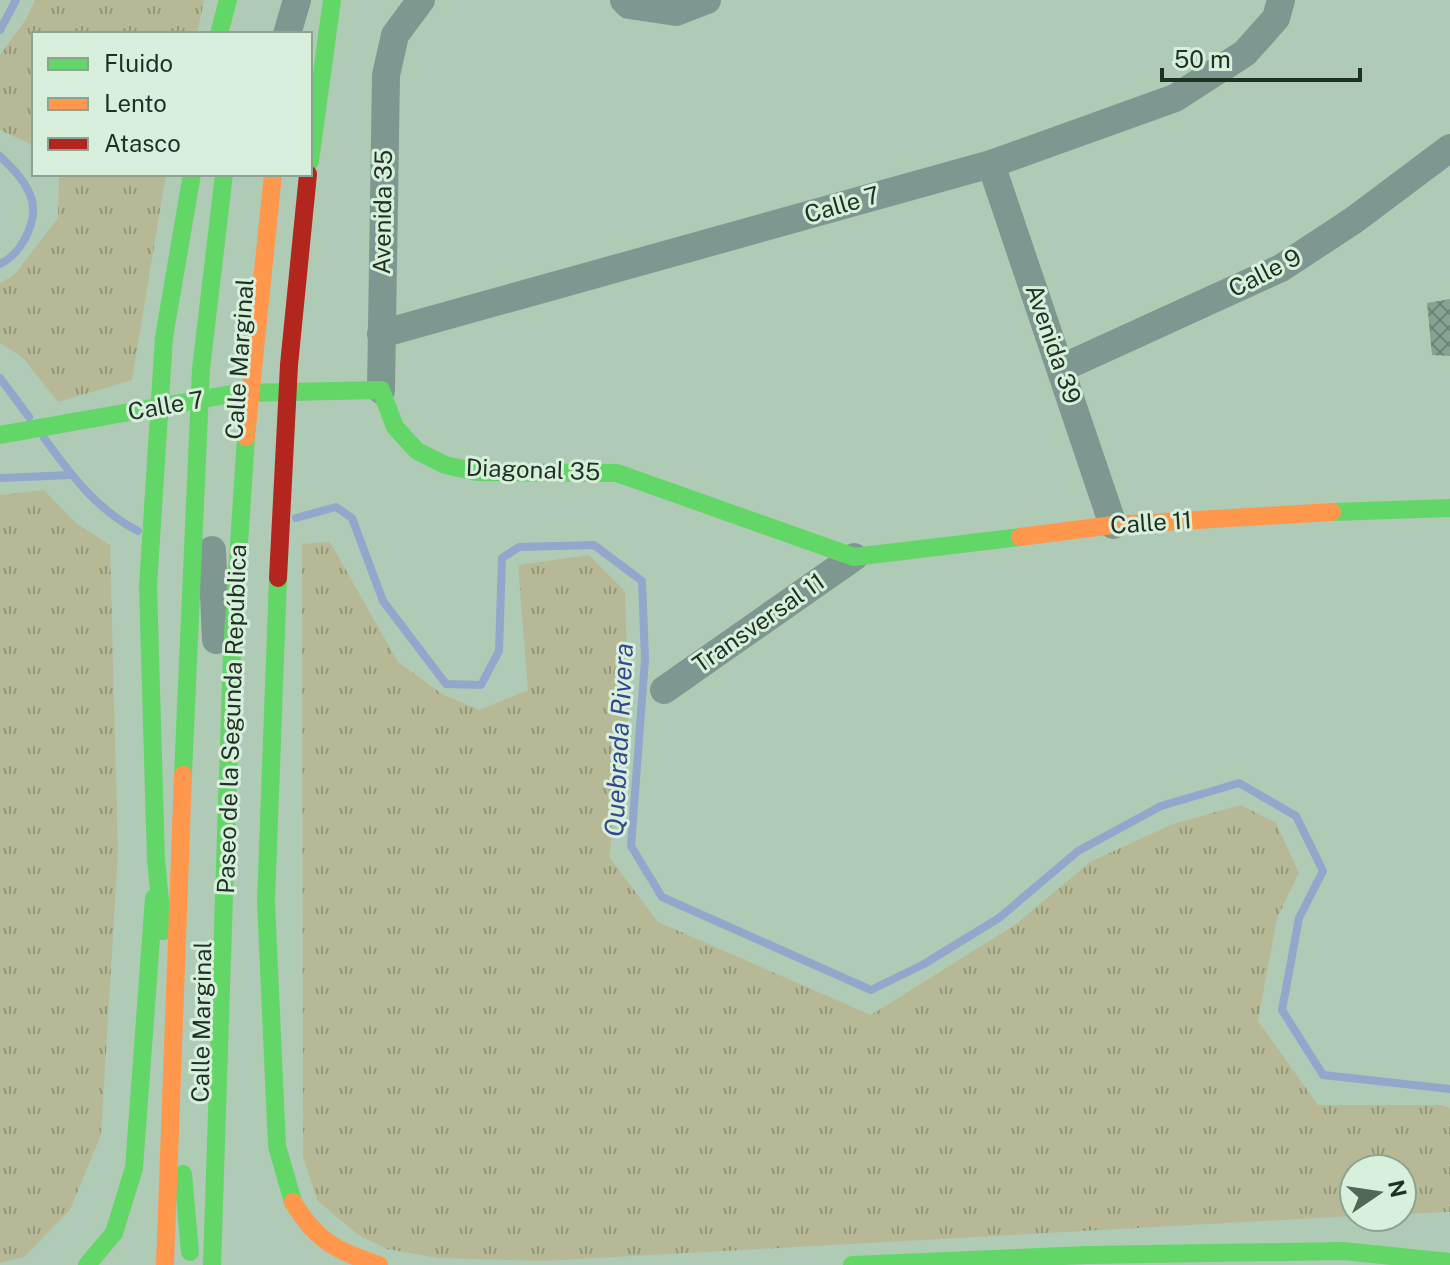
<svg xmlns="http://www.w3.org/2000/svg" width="1450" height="1265" font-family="'Public Sans',sans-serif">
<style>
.grass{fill:url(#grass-tufts)}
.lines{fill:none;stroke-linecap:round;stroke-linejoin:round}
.stream{stroke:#91a7cb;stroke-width:8}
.building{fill:url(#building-cross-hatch)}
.street{stroke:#7e9790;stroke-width:28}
.fast{stroke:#63d668;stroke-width:18}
.slow{stroke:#ff974d;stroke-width:18}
.fast-bridge{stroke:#63d668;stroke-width:18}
.slow-bridge{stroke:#ff974d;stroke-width:18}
.jam-bridge{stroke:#b3261e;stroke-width:18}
.labels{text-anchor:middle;stroke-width:6;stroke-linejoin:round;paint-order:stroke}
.street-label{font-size:24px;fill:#1f3222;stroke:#d7efdb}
.water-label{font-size:26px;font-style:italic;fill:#344890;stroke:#d7efdb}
</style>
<defs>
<pattern id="grass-tufts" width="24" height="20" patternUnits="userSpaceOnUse" patternTransform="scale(2)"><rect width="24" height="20" fill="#b7b996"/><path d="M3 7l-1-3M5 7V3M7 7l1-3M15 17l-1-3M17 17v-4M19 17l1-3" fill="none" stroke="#94977a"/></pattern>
<pattern id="building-cross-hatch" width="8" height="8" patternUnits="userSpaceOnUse" patternTransform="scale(2)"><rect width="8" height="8" fill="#86a293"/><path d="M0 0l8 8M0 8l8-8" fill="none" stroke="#6d8578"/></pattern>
</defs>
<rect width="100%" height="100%" fill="#b0cbb5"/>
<!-- grass -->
<g class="grass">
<path d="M35 0H204L197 34H34V146L0 130V55L26 19Z"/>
<path d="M59 174H166L132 380 58 402 22 357 0 343V283L14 275 58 218Z"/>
<path d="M44 490 76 523 110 545 118 854 101 1135 70 1210 24 1257 0 1263V495Z"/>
<path d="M330 542 398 662 442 694 479 710 528 690 518 565 589 555 625 591 629 711 609 857 658 922 871 1015 1016 924 1090 862 1173 824 1241 805 1276 823 1299 873 1277 918 1258 1021 1318 1105H1443L1450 1108V1212L1402 1214V1169H1354V1216L544 1261 437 1258 387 1249 358 1235 317 1200 303 1157 302 544Z"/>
</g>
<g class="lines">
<!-- stream -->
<g class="stream">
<path d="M0 30 16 0"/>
<path d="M0 156C11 167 22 177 29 192 41 217 23 253 0 264"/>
<path d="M0 378 29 417"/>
<path d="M44 438C71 475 97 510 138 531"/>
<path d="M0 478 71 475"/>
<path d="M296 518 336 507 352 518 383 601 446 684 481 685 499 651 502 558 519 547 594 545 642 581 645 659 631 846 662 897 871 990 924 964 999 918 1078 851 1161 806 1239 783 1296 816 1323 871 1299 918 1282 1010 1323 1075 1450 1089"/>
</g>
</g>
<!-- building -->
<path class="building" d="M1450 299V356L1432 355 1427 303Z"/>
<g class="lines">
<!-- street -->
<g class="street">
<path d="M624 0 629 5 676 12 707 0"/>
<path d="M287 34 297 0"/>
<path d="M991 164 1113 525"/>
<path d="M381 334 991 164 1175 98 1245 53 1276 18 1281 0"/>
<path d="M1062 368 1281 268 1354 220 1450 148"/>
<path d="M381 390 386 75 395 35 421 0"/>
<path d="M212 550 216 640"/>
<path d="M664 690 854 557"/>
</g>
<!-- fast -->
<g class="fast">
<path d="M219 34 228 0"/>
<path d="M310 161 332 0"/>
<path d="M0 435 237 393 381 390 395 427 417 451 445 465 477 472 617 473 854 557 1020 537"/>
<path d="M1332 512 1450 508"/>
<path d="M278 578 266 902 277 1146 293 1202"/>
<path d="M148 586 156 860 163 931"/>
<path d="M183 1174 190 1252"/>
<path d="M87 1265 114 1233 134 1168 154 898"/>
<path d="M852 1265 1087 1255 1343 1251 1450 1262"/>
</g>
<!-- slow -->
<g class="slow">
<path d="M1020 537 1113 525 1332 512"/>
<path d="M293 1202C316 1241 337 1251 379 1265"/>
</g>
<!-- fast-bridge -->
<g class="fast-bridge">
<path d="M148 586 164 337 192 174"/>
<path d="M183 775 201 369 224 174"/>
<path d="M212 1265 232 651 246 437"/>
</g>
<!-- slow-bridge -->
<g class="slow-bridge">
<path d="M246 437 273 174"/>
<path d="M165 1265 183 775"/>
</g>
<!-- jam-bridge -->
<path class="jam-bridge" d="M278 578 289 365 308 174"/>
</g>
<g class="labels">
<!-- street labels -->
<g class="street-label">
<text transform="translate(842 205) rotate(-16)" y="8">Calle 7</text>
<text transform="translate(383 212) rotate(-89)" y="8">Avenida 35</text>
<text transform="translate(1265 273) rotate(-27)" y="8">Calle 9</text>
<text transform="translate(1053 344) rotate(71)" y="8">Avenida 39</text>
<text transform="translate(240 359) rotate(-86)" y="8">Calle Marginal</text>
<text transform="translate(166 406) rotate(-10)" y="8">Calle 7</text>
<text transform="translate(533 470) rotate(2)" y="8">Diagonal 35</text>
<text transform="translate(1151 523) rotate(-4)" y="8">Calle 11</text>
<text transform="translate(759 623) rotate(-35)" y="8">Transversal 11</text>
<text transform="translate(232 719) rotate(-88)" y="8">Paseo de la Segunda República</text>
<text transform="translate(202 1022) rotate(-89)" y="8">Calle Marginal</text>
</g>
<!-- water labels -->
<g class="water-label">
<text transform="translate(619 740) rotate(-87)" y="9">Quebrada Rivera</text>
</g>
</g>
<!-- legend -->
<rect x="32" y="32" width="280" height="144" fill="#d7efdb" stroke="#8da391" stroke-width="2"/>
<rect x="48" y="58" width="40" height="12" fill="#63d668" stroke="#8da391" stroke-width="2"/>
<text x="104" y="72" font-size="24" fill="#1f3222">Fluido</text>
<rect x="48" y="98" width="40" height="12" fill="#ff974d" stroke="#8da391" stroke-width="2"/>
<text x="104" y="112" font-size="24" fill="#1f3222">Lento</text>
<rect x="48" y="138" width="40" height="12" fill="#b3261e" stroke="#8da391" stroke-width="2"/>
<text x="104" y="152" font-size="24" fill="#1f3222">Atasco</text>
<!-- north arrow -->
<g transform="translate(1378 1193) rotate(77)"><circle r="38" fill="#d7efdb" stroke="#8da391" stroke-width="2"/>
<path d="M0-6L14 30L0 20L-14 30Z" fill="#526855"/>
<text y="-12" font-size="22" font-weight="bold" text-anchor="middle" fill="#1f3222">N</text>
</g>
<!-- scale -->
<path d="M1162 68v12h198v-12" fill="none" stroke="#1f3222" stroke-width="4"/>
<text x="1174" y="68" font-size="24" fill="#1f3222" stroke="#d7efdb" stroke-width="6" paint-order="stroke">50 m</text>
</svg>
